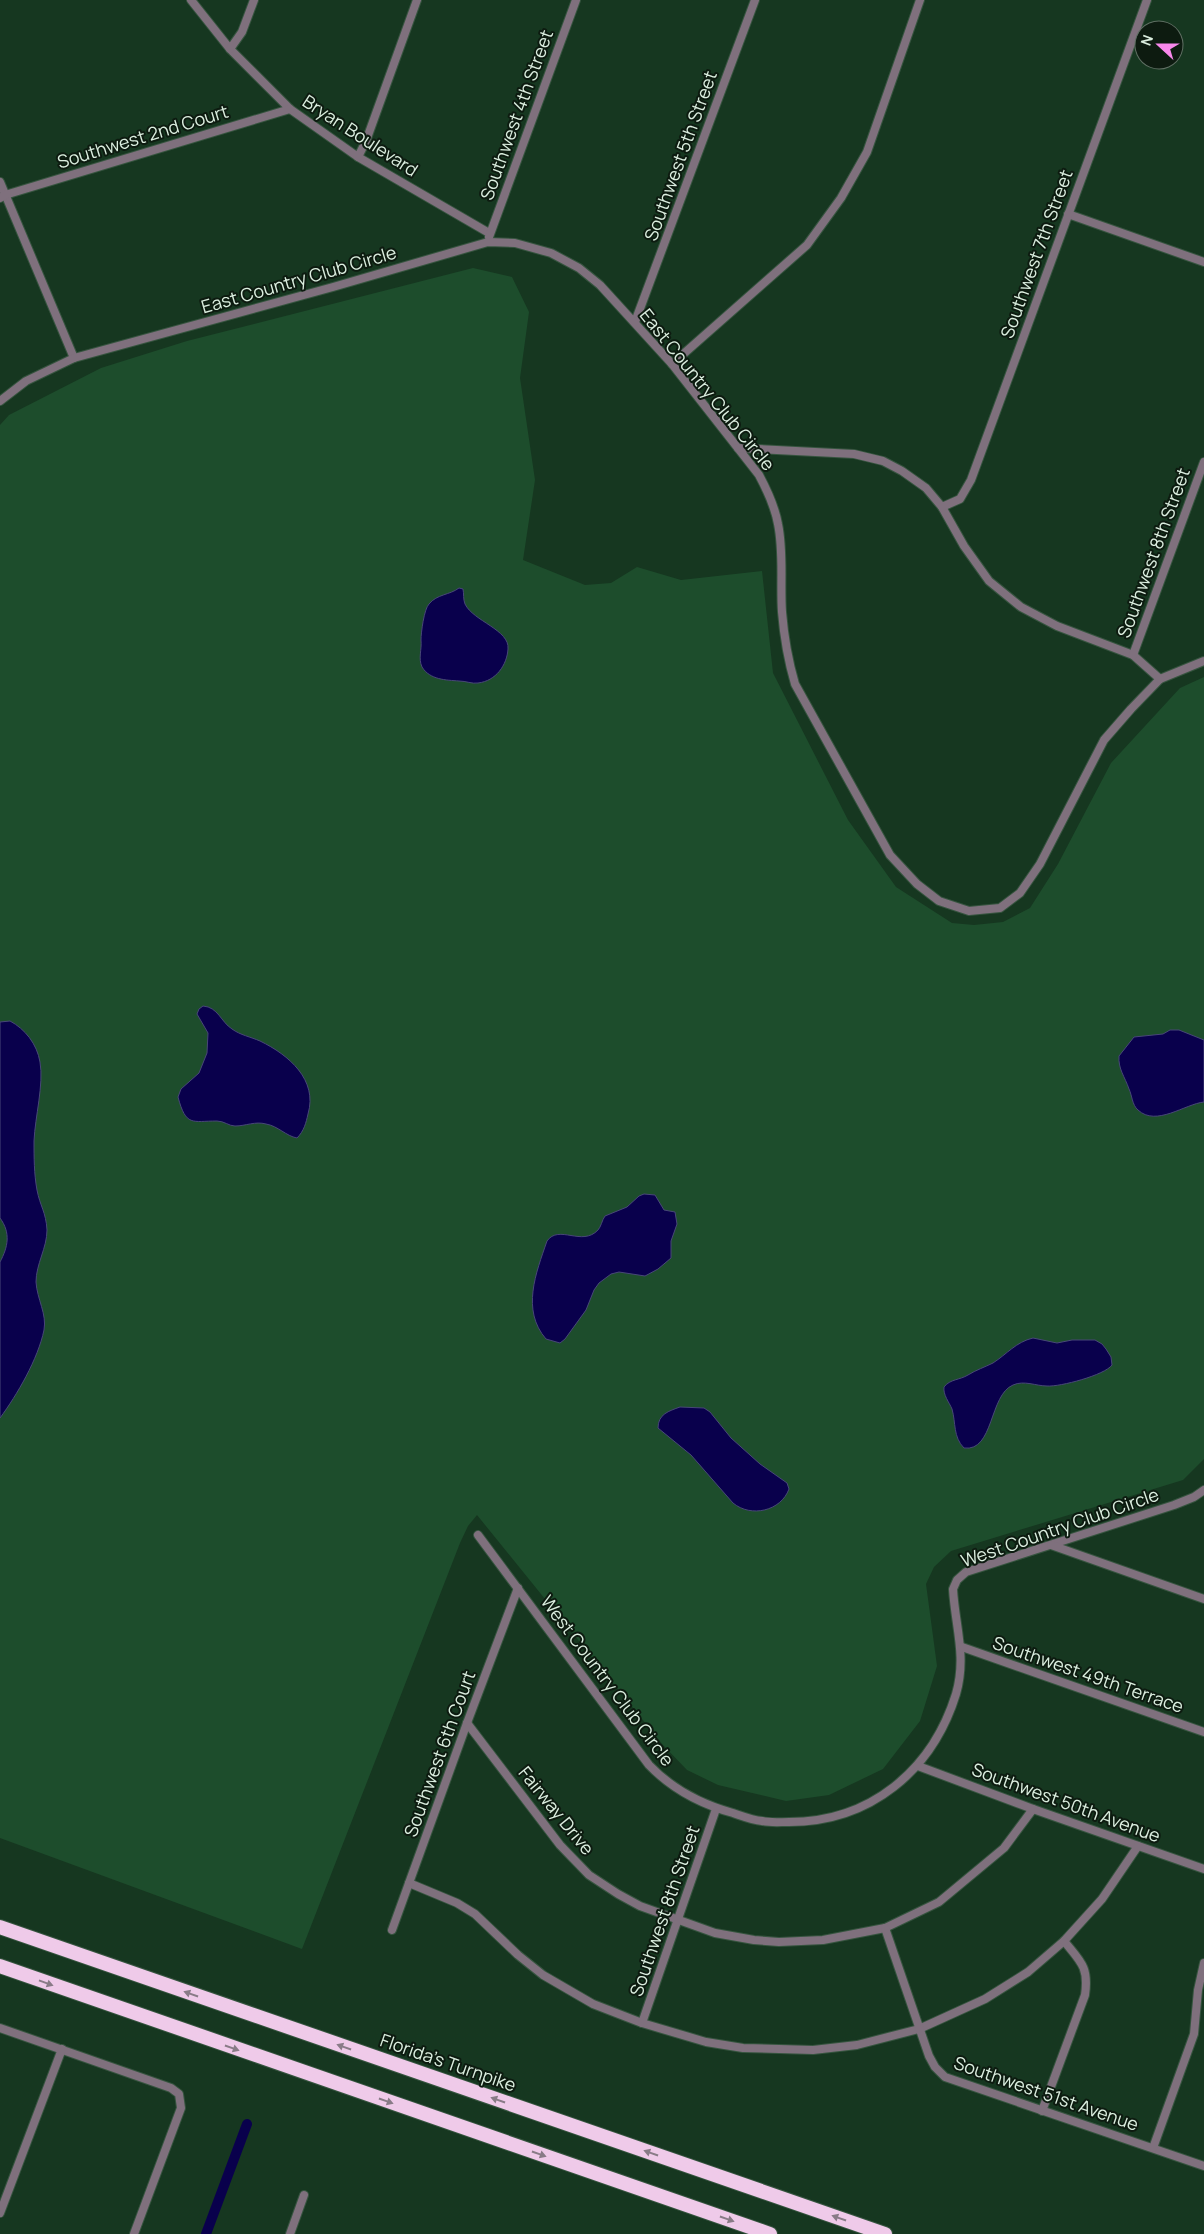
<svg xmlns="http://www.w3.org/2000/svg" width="1204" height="2234" font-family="Manrope,sans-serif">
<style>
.green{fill:#1d4d2c}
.water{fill:#09004c;stroke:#484778}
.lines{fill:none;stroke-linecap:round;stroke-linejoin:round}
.canal{stroke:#09004c;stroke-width:10}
.street-casing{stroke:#36543f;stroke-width:10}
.highway-casing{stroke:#36543f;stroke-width:16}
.street{stroke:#7f707d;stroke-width:8}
.highway{stroke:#efcae9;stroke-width:14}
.oneway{fill:#897b87}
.labels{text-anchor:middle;stroke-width:4;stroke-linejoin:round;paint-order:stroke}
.street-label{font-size:18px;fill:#dbeedf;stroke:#0d1b10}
</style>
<rect width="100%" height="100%" fill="#163720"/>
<!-- green -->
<path class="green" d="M473 268 512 277 529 312 520 378 535 480 523 560 585 585 611 583 637 567 681 580 762 571 773 673 848 820 896 887 952 923 974 925 1003 922 1030 908 1058 864 1111 763 1180 688 1204 677V1459L1183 1480 951 1551 934 1567 926 1584 937 1666 920 1721 883 1769 829 1795 786 1801 718 1785 687 1770 663 1745 477 1515 468 1526 460 1543 302 1949 0 1838V425L9 415 101 368 187 341Z"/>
<!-- water -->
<g class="water">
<path d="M459 588 463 589C464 594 463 599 465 604 473 621 510 630 508 649 507 665 496 681 478 683 472 684 466 681 459 681 446 680 430 680 422 667 418 658 422 650 421 640 421 633 424 609 429 604 437 594 450 595 459 588Z"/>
<path d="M203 1006C218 1007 221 1022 232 1029 240 1035 251 1037 260 1041 289 1055 318 1080 308 1114 306 1123 304 1131 297 1138 286 1136 278 1126 266 1124 255 1121 246 1126 235 1126 229 1126 224 1121 217 1121 192 1121 186 1127 178 1097L181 1089 199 1073 207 1053 208 1033 197 1014 199 1009Z"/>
<path d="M10 1021C25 1029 37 1044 40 1062 44 1084 35 1117 34 1141 34 1157 34 1174 37 1190 40 1206 46 1212 47 1230 47 1248 36 1264 36 1282 37 1299 47 1314 44 1330 38 1359 17 1395 0 1418V1262C8 1247 11 1233 0 1218V1022Z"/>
<path d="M1170 1030H1179L1204 1040V1102C1185 1104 1156 1127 1138 1110 1132 1105 1132 1095 1129 1089 1125 1077 1118 1069 1119 1056L1134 1037 1163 1034Z"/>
<path d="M644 1194 655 1195 664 1210 675 1212 677 1224 671 1241V1258L658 1269 645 1276 619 1272 611 1274 599 1283 594 1290 586 1310 565 1339 560 1343 546 1339C521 1310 536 1273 547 1241 559 1224 582 1247 598 1230 601 1227 602 1220 605 1216L627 1207 639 1196Z"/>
<path d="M1033 1338 1057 1343 1072 1340H1095L1102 1344 1106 1349 1111 1357 1112 1365C1105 1375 1060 1387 1047 1386 1036 1386 1024 1380 1013 1385 989 1395 994 1452 964 1448 953 1437 956 1423 952 1409 949 1402 943 1395 944 1387 950 1379 960 1380 968 1375 976 1370 985 1367 993 1363 1007 1354 1016 1342 1033 1338Z"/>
<path d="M680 1407 704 1408 710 1412 731 1438 760 1464 787 1483 789 1489C781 1511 751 1518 733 1503L691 1455 658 1428C658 1414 669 1411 680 1407Z"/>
</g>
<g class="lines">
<!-- canal -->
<path class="canal" d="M206 2234 247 2124"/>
<defs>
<g id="street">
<path d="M191 0 230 49 290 109 358 157 489 233"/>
<path d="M230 49 242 32 254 0"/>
<path d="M358 157 366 141 417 0"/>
<path d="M0 182 74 358"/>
<path d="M0 198 5 195 290 109"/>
<path d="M1068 214 1204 262"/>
<path d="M489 237 576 0"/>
<path d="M635 322 755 0"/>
<path d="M672 364 807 245 841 198 867 152 920 0"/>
<path d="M0 401 26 381 74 358 333 287 488 242 515 243 551 253 579 268 600 285 672 364 759 475C767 490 775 507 778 524 784 553 780 583 782 612 784 637 788 660 795 684L890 855 917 884 939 901 969 911 1000 908 1020 893 1040 864 1104 740 1131 709 1160 679 1204 661"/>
<path d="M738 448 854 454 883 461 902 471 926 488 942 507 964 546 989 581 1021 607 1057 626 1133 655 1160 679"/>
<path d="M942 507 960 499 971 480 1147 0"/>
<path d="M1133 655 1204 462"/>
<path d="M478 1535 649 1765C673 1790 700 1804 733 1813 742 1816 752 1820 762 1821 770 1823 780 1822 789 1822 870 1822 932 1771 956 1694 967 1656 955 1626 953 1589L957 1580 966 1572 1174 1505 1194 1497 1204 1490"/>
<path d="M1051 1545 1204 1599"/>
<path d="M962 1647 1204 1732"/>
<path d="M467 1723 560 1845 589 1875 618 1894 640 1906 715 1933 754 1940 779 1942 823 1940 885 1928 939 1902 1004 1848 1033 1809"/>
<path d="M918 1766 1033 1809 1204 1869"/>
<path d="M409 1883 457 1903 475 1914 518 1955 543 1975 593 2004 642 2023 706 2042 743 2048 813 2050 857 2045 919 2029 985 1999 1028 1972 1064 1941 1102 1899 1138 1846"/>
<path d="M885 1928 929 2056 935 2067 945 2077 1204 2166"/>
<path d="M392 1930 467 1723 518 1588"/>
<path d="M642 2023 716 1809"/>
<path d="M0 2028 171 2088 179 2094 181 2108 134 2234"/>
<path d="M1042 2111 1085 1995C1089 1967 1081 1962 1064 1941"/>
<path d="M1153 2148 1194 2034 1198 1990 1204 1963"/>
<path d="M0 2213 62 2049"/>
<path d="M290 2234 304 2195"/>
</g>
<g id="highway">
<path d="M0 1927 885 2234"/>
<path d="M0 1966 770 2234"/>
</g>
</defs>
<!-- street casing -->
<use href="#street" class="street-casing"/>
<!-- highway casing -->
<use href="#highway" class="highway-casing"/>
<!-- street -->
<use href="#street" class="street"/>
<!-- highway -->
<use href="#highway" class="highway"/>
</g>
<!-- one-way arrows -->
<defs><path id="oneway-solid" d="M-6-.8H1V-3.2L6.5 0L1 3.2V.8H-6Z" transform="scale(1.25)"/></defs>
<g class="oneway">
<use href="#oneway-solid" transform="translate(46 1983) rotate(20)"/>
<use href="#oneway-solid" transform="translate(191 1994) rotate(-161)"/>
<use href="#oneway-solid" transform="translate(344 2047) rotate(-161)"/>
<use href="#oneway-solid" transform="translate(232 2048) rotate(19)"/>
<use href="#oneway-solid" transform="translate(498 2100) rotate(-161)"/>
<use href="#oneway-solid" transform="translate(386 2101) rotate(19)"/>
<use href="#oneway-solid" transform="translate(651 2153) rotate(-161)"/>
<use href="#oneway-solid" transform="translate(539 2154) rotate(19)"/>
<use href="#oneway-solid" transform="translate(839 2218) rotate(-161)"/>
<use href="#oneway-solid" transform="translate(727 2219) rotate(19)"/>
</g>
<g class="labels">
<!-- street labels -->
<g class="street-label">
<text transform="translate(517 115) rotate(-70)" y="6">Southwest 4th Street</text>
<text transform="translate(360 136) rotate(33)" y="6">Bryan Boulevard</text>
<text transform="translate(143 137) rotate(-17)" y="6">Southwest 2nd Court</text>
<text transform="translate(681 156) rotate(-70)" y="6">Southwest 5th Street</text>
<text transform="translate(1037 254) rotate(-70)" y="6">Southwest 7th Street</text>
<text transform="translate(299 280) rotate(-16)" y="6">East Country Club Circle</text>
<text transform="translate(707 390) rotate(51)" y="6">East Country Club Circle</text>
<text transform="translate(1154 553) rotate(-70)" y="6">Southwest 8th Street</text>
<text transform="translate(1060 1528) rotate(-19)" y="6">West Country Club Circle</text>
<text transform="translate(1088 1675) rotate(19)" y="6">Southwest 49th Terrace</text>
<text transform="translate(607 1681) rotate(53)" y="6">West Country Club Circle</text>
<text transform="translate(440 1754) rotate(-70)" y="6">Southwest 6th Court</text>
<text transform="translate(1066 1803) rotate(20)" y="6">Southwest 50th Avenue</text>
<text transform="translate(556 1811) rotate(51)" y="6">Fairway Drive</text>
<text transform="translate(665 1911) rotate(-71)" y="6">Southwest 8th Street</text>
<text transform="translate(448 2063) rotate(19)" y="6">Florida's Turnpike</text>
<text transform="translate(1046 2094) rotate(19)" y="6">Southwest 51st Avenue</text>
</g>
</g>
<!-- north arrow -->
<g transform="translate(1159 45) rotate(291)"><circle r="24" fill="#0d1b10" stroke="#5f6f63"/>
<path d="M0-4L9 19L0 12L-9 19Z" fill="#f888eb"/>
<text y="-8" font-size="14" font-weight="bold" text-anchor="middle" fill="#dbeedf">N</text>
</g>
</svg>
